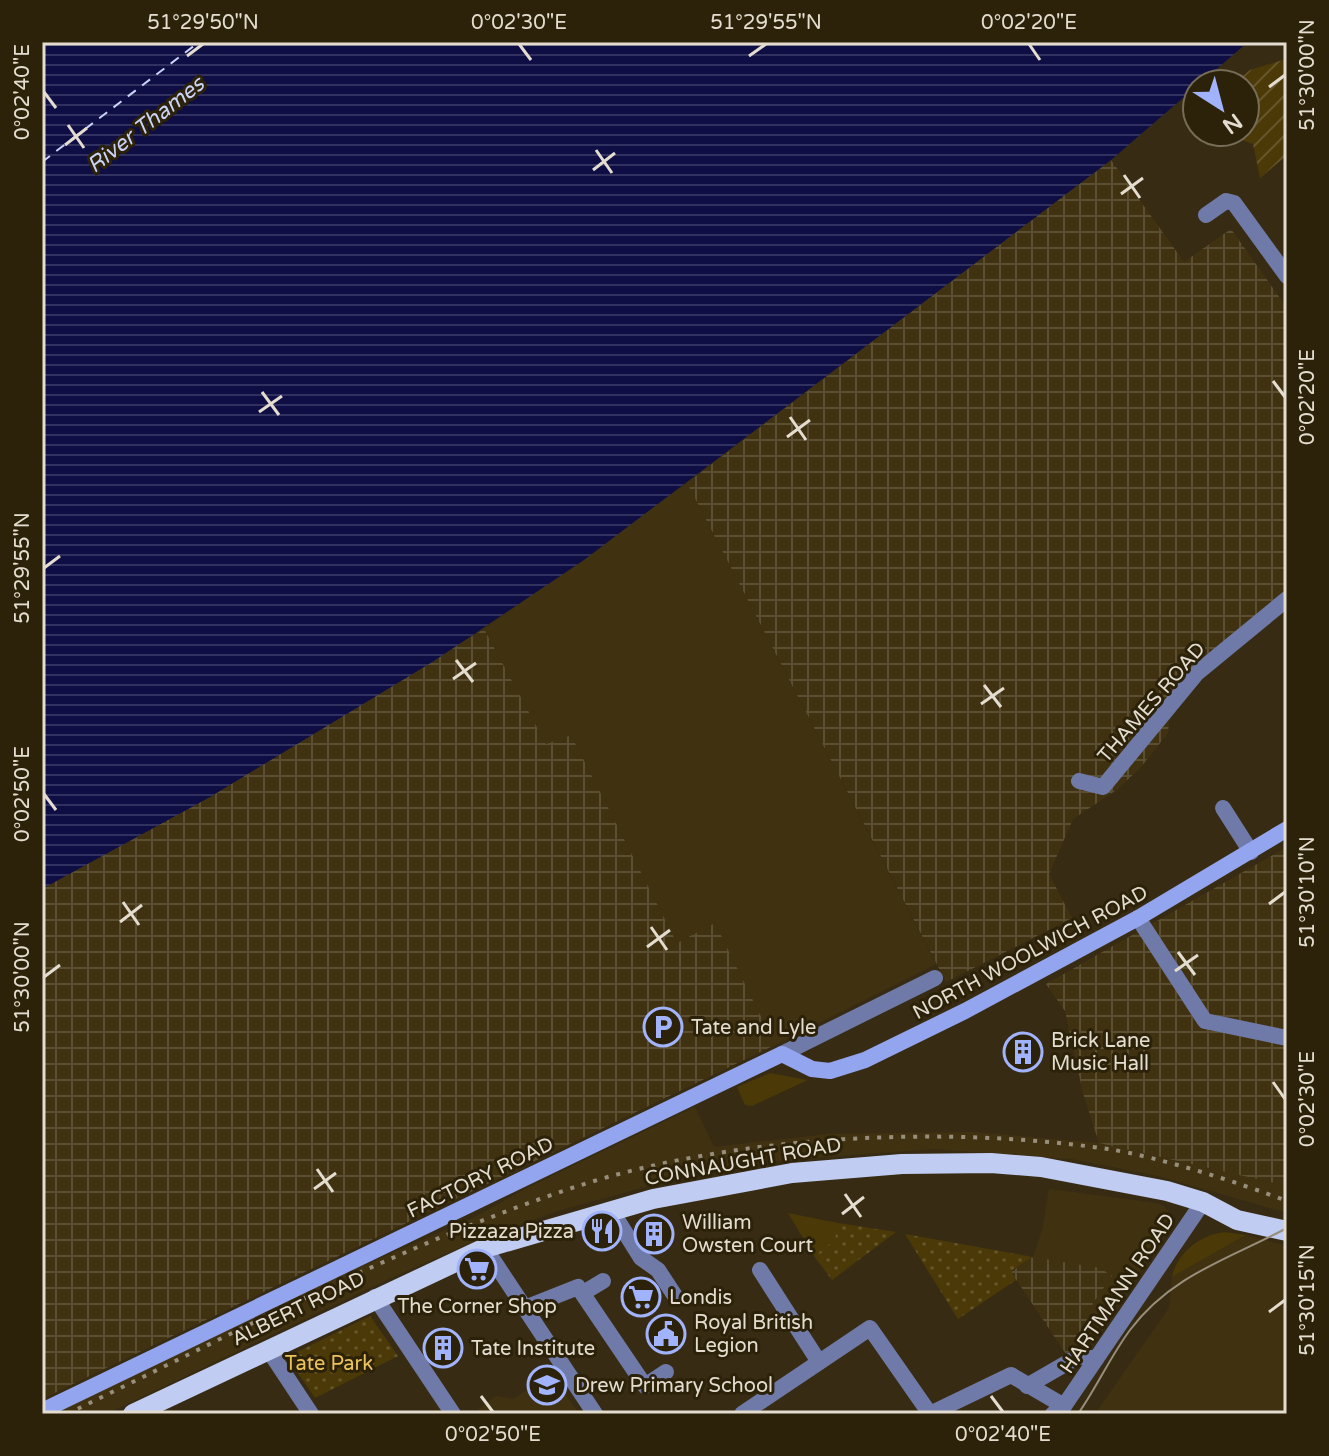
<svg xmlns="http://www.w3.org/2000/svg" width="1329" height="1456" font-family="'Varela Round',sans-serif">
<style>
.built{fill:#403211}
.industrial{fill:url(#industrial-grid)}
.grass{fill:#4b3907}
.park{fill:url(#park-dots)}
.garden{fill:url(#garden-furrows)}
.water{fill:url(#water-rules)}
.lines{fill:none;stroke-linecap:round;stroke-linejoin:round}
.ferry{stroke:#c9d2f7;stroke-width:2;stroke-dasharray:10 8;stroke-linecap:butt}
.street{stroke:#6f7aa8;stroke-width:16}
.secondary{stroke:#94a5ef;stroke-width:16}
.primary{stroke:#c1ccf2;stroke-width:20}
.tram{stroke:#978e7b;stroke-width:2}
.rail{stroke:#978e7b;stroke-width:4;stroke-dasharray:4 8;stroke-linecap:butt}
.ticks{fill:none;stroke:#e4ddcf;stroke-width:3}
.labels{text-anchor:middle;stroke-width:6;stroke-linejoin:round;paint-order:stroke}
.street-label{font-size:20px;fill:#e4ddcf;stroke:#2c2209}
.poi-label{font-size:20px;fill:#e4ddcf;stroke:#2c2209;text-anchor:start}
.park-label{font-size:20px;fill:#ecc25b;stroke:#2c2209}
.water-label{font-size:22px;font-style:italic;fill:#c9d2f7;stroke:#2c2209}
.neatline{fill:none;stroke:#e4ddcf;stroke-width:3}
.ticks-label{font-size:20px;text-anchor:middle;fill:#e4ddcf}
</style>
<defs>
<pattern id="industrial-grid" width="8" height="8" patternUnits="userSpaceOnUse" patternTransform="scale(2)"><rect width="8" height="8" fill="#403211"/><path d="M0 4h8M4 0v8" fill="none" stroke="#5b4f33"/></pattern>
<pattern id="park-dots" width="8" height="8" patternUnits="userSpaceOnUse" patternTransform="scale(2)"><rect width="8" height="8" fill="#4b3907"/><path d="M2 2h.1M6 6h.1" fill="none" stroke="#65552a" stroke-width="1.8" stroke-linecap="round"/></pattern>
<pattern id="garden-furrows" width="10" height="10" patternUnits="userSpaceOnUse" patternTransform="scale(2)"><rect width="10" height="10" fill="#4b3907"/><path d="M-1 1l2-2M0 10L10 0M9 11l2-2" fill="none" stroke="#65552a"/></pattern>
<pattern id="water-rules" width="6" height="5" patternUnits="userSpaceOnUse" patternTransform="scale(2)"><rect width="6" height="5" fill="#0e0e45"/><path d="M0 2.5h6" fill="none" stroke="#31315f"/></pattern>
</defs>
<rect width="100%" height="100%" fill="#372c13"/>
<!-- built -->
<g class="built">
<path d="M687 483 936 964 775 1045 715 923 677 944 571 735 546 744 484 629Z"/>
<path d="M695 1107 714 1147 829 1134 974 1132 1099 1143 1287 1186V1213L1159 1176 1071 1159 933 1149 786 1160 680 1177 558 1211 482 1238 397 1275 106 1414H53L333 1279 475 1217 529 1187Z"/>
<path d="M1049 1189 1156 1203 1164 1206 1170 1214 1171 1222 1164 1235 1110 1315 1089 1338 1088 1320 1093 1303 1033 1257 1042 1231Z"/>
<path d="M1246 1235 1287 1246V1414H1095L1169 1308 1172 1277Z"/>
<path d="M552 1374 579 1414H473L496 1396 513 1399Z"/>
</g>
<!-- industrial -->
<g class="industrial">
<path d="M1111 160 1184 262 1231 229 1287 308V595L1219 647 1169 721 1168 733 1141 767 1118 789 1073 819 1049 874 1072 918 946 982 687 483Z"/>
<path d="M484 629 546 744 571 735 677 943 715 923 775 1045 42 1399V888L210 797Z"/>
<path d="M1287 847V1186L1099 1143 1083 1093 1065 1011 1046 984Z"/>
<path d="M1033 1257 1100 1268 1112 1276 1093 1303 1088 1320 1089 1338 1066 1354 1011 1272Z"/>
</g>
<!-- grass -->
<g class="grass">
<path d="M770 1073 808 1080 752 1106 745 1105 737 1087Z"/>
<path d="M788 1213 838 1223 836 1240 814 1256Z"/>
<path d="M1224 1232 1246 1235 1172 1277C1177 1252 1201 1235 1224 1232Z"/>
</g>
<!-- park -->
<g class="park">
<path d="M838 1223 896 1232 832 1280 814 1256 835 1240Z"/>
<path d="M905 1234 1033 1257 1011 1271 1016 1280 958 1319Z"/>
<path d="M370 1316 398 1356 315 1398 287 1357Z"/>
</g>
<!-- garden -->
<path class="garden" d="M1286 59 1287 155 1260 178 1253 144 1219 132H1245V84H1234L1250 70Z"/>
<!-- water -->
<path class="water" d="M42 42H1248L1111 160 584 560 434 661 210 797 42 889Z"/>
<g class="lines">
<!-- ferry -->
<path class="ferry" d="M42 162 199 42"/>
<!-- street -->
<g class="street">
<path d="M1206 215 1226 201 1234 203 1287 276"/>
<path d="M1079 781 1103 787 1197 673 1287 599"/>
<path d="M1223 808 1251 852"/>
<path d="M1138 918 1205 1021 1287 1038"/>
<path d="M782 1054 935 978"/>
<path d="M611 1210 641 1258 658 1270 677 1299"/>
<path d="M485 1248 595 1414"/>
<path d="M760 1270 819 1362"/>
<path d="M583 1293 603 1281"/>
<path d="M375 1297 453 1414"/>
<path d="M525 1308 578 1287 645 1386 666 1372"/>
<path d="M268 1349 311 1414"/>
<path d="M1027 1386 1079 1356 1096 1359"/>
<path d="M742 1414 870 1328 930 1414"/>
<path d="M930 1414 1011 1375 1064 1406"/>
<path d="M1053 1414 1064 1406 1203 1202"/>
</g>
<!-- secondary -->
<path class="secondary" d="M42 1411 782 1054 812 1069 830 1071 865 1060 965 1011 1138 918 1287 829"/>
<!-- primary -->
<path class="primary" d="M133 1414 485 1248 653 1199 792 1173 902 1164 991 1163 1041 1167 1167 1191 1203 1202 1237 1220 1287 1231"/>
<!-- tram -->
<path class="tram" d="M1078 1414C1097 1387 1110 1357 1130 1330 1171 1275 1229 1259 1287 1228"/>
<!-- rail -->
<path class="rail" d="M67 1414C235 1333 401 1244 578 1186 736 1135 944 1125 1108 1149 1159 1157 1237 1182 1287 1201"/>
</g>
<!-- ticks -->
<path class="ticks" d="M519 44 531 60M1029 44 1040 60M187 56 203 44M749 56 766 44M1269 87 1285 75M44 92 56 108M68 125 84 148M65 145 87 128M596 150 612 173M593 170 615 153M1124 175 1140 198M1121 194 1143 178M1273 381 1285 397M262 392 279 415M259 412 282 396M790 417 806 440M787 437 810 420M44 568 60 556M456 660 473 682M453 679 476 663M984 685 1001 707M981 704 1004 688M44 794 56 810M123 902 139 925M1269 904 1285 892M120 922 142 905M651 927 667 950M647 947 670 930M1178 952 1195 975M1175 971 1198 955M44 977 60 965M1273 1082 1285 1099M317 1169 333 1192M314 1189 336 1173M845 1194 861 1217M842 1214 864 1197M1269 1312 1285 1300M481 1396 493 1412M991 1396 1003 1412"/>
<!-- icons -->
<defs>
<symbol id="parking-ring" viewBox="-11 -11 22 22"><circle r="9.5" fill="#2c2209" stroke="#a1b3fd" stroke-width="1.5"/><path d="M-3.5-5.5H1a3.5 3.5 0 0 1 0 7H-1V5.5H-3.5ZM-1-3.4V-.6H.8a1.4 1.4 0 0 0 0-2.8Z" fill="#a1b3fd"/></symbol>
<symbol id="building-ring" viewBox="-11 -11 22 22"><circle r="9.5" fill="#2c2209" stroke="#a1b3fd" stroke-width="1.5"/><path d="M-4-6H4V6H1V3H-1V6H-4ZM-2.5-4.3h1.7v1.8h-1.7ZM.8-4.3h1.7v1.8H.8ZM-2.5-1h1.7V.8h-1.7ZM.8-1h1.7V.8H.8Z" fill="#a1b3fd"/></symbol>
<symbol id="restaurant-ring" viewBox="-11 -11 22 22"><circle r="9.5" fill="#2c2209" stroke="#a1b3fd" stroke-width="1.5"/><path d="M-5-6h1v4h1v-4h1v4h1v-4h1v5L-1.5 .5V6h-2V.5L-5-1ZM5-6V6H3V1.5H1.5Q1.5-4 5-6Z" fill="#a1b3fd"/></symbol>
<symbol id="supermarket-ring" viewBox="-11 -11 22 22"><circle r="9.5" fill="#2c2209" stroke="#a1b3fd" stroke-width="1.5"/><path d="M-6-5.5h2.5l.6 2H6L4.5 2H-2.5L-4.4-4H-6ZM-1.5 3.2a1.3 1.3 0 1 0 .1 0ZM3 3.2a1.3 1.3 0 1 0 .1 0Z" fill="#a1b3fd"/></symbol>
<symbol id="civic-ring" viewBox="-11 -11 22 22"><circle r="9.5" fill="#2c2209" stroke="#a1b3fd" stroke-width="1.5"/><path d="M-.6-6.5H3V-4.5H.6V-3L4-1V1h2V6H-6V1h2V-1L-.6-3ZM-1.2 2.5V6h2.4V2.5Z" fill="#a1b3fd"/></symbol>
<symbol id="school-ring" viewBox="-11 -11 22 22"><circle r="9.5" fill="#2c2209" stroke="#a1b3fd" stroke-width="1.5"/><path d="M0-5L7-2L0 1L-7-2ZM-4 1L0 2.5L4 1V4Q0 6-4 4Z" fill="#a1b3fd"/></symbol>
</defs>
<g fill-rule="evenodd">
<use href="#parking-ring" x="641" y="1005" width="44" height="44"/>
<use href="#building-ring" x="1001" y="1030" width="44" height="44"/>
<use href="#restaurant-ring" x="580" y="1209" width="44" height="44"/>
<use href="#building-ring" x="632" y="1212" width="44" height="44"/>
<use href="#supermarket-ring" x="455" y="1247" width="44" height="44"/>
<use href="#supermarket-ring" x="619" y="1275" width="44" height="44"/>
<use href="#civic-ring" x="644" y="1312" width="44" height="44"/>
<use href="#building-ring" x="421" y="1326" width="44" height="44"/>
<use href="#school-ring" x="525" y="1363" width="44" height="44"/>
</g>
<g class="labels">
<!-- street labels -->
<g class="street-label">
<text transform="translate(1151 702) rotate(-49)" y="7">THAMES ROAD</text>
<text transform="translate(1030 952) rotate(-28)" y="7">NORTH WOOLWICH ROAD</text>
<text transform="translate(743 1161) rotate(-10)" y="7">CONNAUGHT ROAD</text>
<text transform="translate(480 1177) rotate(-26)" y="7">FACTORY ROAD</text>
<text transform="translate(1117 1293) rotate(-56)" y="7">HARTMANN ROAD</text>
<text transform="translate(298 1308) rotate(-26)" y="7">ALBERT ROAD</text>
</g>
<!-- poi labels -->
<g class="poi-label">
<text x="691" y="1034">Tate and Lyle</text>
<text x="1051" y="1047">Brick Lane<tspan x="1051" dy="23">Music Hall</tspan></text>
<text x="682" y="1229">William<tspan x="682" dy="23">Owsten Court</tspan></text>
<text x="574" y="1238" text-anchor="end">Pizzaza Pizza</text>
<text x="669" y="1304">Londis</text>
<text x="477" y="1313" text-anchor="middle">The Corner Shop</text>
<text x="694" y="1329">Royal British<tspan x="694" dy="23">Legion</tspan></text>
<text x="471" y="1355">Tate Institute</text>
<text x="575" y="1392">Drew Primary School</text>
</g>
<!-- park labels -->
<g class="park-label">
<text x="329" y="1370">Tate Park</text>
</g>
<!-- water labels -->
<g class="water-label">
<text transform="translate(145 124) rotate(-38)" y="8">River Thames</text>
</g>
</g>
<!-- border -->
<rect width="1329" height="1456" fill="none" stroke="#2c2209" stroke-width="88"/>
<!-- north arrow -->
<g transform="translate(1221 108) rotate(144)"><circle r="38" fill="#2c2209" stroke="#766d58" stroke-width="2"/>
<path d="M0-6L14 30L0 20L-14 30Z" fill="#a1b3fd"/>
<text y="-12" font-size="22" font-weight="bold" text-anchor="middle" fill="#e4ddcf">N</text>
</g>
<rect x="44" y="44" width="1241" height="1368" class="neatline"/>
<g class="ticks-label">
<text x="203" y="29">51°29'50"N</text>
<text x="519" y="29">0°02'30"E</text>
<text x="766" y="29">51°29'55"N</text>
<text x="1029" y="29">0°02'20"E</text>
<text transform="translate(1307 75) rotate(-90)" y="7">51°30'00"N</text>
<text transform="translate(22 92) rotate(-90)" y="7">0°02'40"E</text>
<text transform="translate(1307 397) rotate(-90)" y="7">0°02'20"E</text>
<text transform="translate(22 568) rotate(-90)" y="7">51°29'55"N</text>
<text transform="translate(22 794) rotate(-90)" y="7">0°02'50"E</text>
<text transform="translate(1307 892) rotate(-90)" y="7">51°30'10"N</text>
<text transform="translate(22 977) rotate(-90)" y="7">51°30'00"N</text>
<text transform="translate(1307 1099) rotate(-90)" y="7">0°02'30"E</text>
<text transform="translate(1307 1300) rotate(-90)" y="7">51°30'15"N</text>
<text x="493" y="1441">0°02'50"E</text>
<text x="1003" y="1441">0°02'40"E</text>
</g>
</svg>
